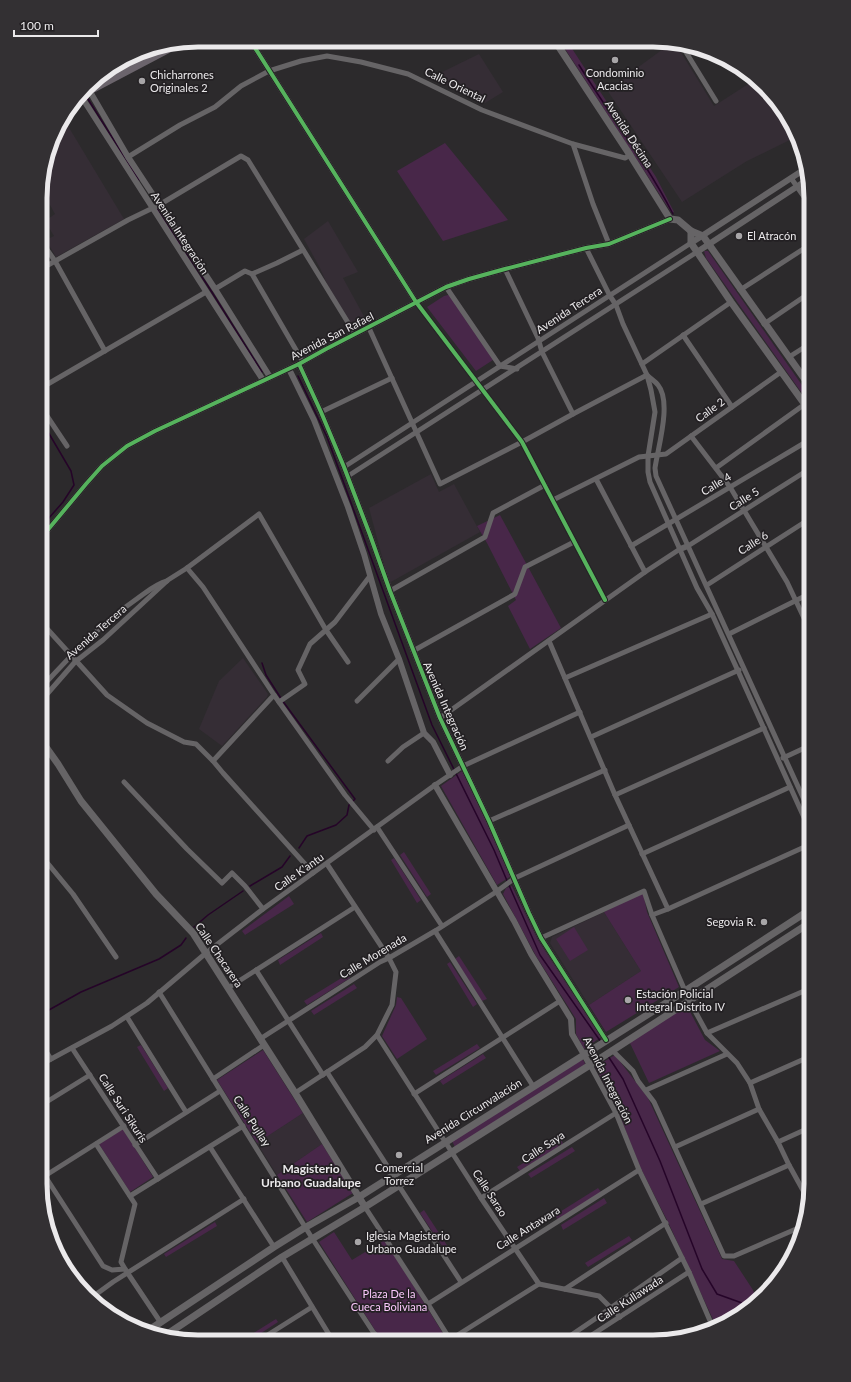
<svg xmlns="http://www.w3.org/2000/svg" width="851" height="1382" font-family="Lato,sans-serif">
<style>
.built{fill:#352d35}
.green{fill:#482749}
.lines{fill:none;stroke-linecap:round;stroke-linejoin:round}
.stream{stroke:#250428;stroke-width:1.5}
.minor{stroke:#666466;stroke-width:5}
.tertiary{stroke:#666466;stroke-width:6}
.secondary{stroke:#666466;stroke-width:7}
.trunk{stroke:#6b646c;stroke-width:8}
.cycleway-casing{stroke:#232023;stroke-width:6}
.cycleway{stroke:#56b35d;stroke-width:4}
.poi-dot{fill:#a8a6a8;stroke:#232023;stroke-width:1.5}
.labels{text-anchor:middle;stroke-width:3.5;stroke-linejoin:round;paint-order:stroke}
.poi-label{font-size:11px;fill:#ebe9eb;stroke:#232023;text-anchor:start}
.street-label{font-size:11px;fill:#ebe9eb;stroke:#232023}
.park-label{font-size:11px;fill:#fac7fb;stroke:#232023}
.neighbourhood-label{font-size:12px;font-weight:bold;fill:#ebe9eb;stroke:#232023}
.rim{fill:none;stroke:#ebe9eb;stroke-width:5}
</style>
<rect width="100%" height="100%" fill="#2c2a2c"/>
<!-- built -->
<g class="built">
<path d="M674 41 714 106 756 79 778 102 798 136 747 161 682 202 607 90Z"/>
<path d="M479 54 503 92 485 103 432 77Z"/>
<path d="M65 121 124 219 56 257 46 240 54 236 45 221 55 214 41 189V178L56 128 59 125Z"/>
<path d="M328 221 358 272 343 278 366 320 359 323 351 325 327 284 320 268 304 239Z"/>
<path d="M431 474 439 492 454 484 480 532 389 583 369 508Z"/>
<path d="M243 658 268 694 267 697 222 746 199 729 219 681Z"/>
<path d="M604 912 641 971 589 1005 550 943 552 937Z"/>
<path d="M303 1113 322 1144 277 1175 257 1143Z"/>
</g>
<!-- green -->
<g class="green">
<path d="M560 41H567L656 177 674 212H671Z"/>
<path d="M445 143 508 220 443 241 397 171Z"/>
<path d="M704 251H708L811 398V406L706 258Z"/>
<path d="M452 294 496 358 476 371 427 307 444 296Z"/>
<path d="M500 515 561 628 530 649 508 606 516 600 487 543 477 526Z"/>
<path d="M462 771 487 822 511 876 497 885 441 786Z"/>
<path d="M404 852 431 894 427 897 400 855Z"/>
<path d="M394 858 421 900 417 903 391 860Z"/>
<path d="M512 886 538 940 601 1037 584 1049 576 1034V1019L536 956 503 894 506 888Z"/>
<path d="M643 892 647 912 679 987 606 1032 589 1005 641 971 604 912Z"/>
<path d="M289 896 294 904 245 935 242 931Z"/>
<path d="M574 927 588 950 570 961 556 939Z"/>
<path d="M321 933 323 937 280 965 278 960Z"/>
<path d="M459 956 487 999 482 1001 455 959Z"/>
<path d="M450 962 477 1004 473 1007 447 964Z"/>
<path d="M348 974 350 978 307 1005 304 1001Z"/>
<path d="M354 984 357 988 314 1015 311 1011Z"/>
<path d="M397 997 401 998 427 1039 397 1059 382 1036 396 1005Z"/>
<path d="M687 1006 705 1040 720 1051 649 1083 629 1041Z"/>
<path d="M477 1044 480 1048 436 1075 433 1071Z"/>
<path d="M141 1045 168 1088 164 1091 137 1047Z"/>
<path d="M263 1050 303 1113 257 1143 217 1080Z"/>
<path d="M483 1054 486 1058 443 1085 440 1081Z"/>
<path d="M615 1055 648 1098 722 1259 734 1261 753 1290 757 1302 749 1309 717 1328 668 1222 640 1167 618 1111 595 1067Z"/>
<path d="M581 1060H583L585 1063 584 1065 455 1147 452 1141Z"/>
<path d="M123 1129 153 1177 130 1192 99 1144Z"/>
<path d="M561 1139 563 1144 520 1171 517 1167Z"/>
<path d="M322 1144 353 1193 307 1222 277 1175Z"/>
<path d="M572 1147 575 1151 531 1178 528 1174Z"/>
<path d="M598 1188 601 1192 558 1220 555 1215Z"/>
<path d="M604 1198 607 1203 563 1230 561 1225Z"/>
<path d="M424 1210 452 1253 448 1255 420 1213Z"/>
<path d="M215 1222 217 1226 166 1257 164 1254Z"/>
<path d="M334 1232 352 1260 385 1240 444 1335 443 1339 438 1341H382L319 1242Z"/>
<path d="M629 1236 632 1240 588 1267 585 1263Z"/>
<path d="M276 1319 278 1322 249 1341H241Z"/>
</g>
<g class="lines">
<!-- stream -->
<g class="stream">
<path d="M579 65C610 115 646 162 673 214"/>
<path d="M86 96 139 180"/>
<path d="M157 209 208 286 262 372"/>
<path d="M298 376 327 437 432 725 494 850 508 883 540 955 601 1042"/>
<path d="M41 527 63 502 74 485 71 471 41 420"/>
<path d="M262 663 266 675 282 700 355 799 349 805 347 815 336 825 307 836 299 848"/>
<path d="M250 886 282 867 290 856"/>
<path d="M194 927 208 915 243 891"/>
<path d="M40 1015 81 992 159 959 181 945 186 938"/>
<path d="M608 1056 623 1079 660 1161 702 1269 717 1294 742 1303 745 1311"/>
</g>
<!-- minor -->
<g class="minor">
<path d="M681 44 716 101"/>
<path d="M573 144 593 204 609 244"/>
<path d="M128 157 180 125 215 107 241 86 269 71 301 61 327 56 361 62 408 74 482 110 573 144 625 158 630 155"/>
<path d="M791 178 811 207"/>
<path d="M41 241 55 261 105 351"/>
<path d="M586 248 610 296 616 305 623 324 647 375 651 390 655 412 648 456V472L650 482 697 588 712 614 738 671 811 833"/>
<path d="M41 269 128 220 159 205 241 156 248 160 355 334"/>
<path d="M252 274 303 362"/>
<path d="M446 287 500 366 517 369"/>
<path d="M215 289 245 271 252 274 277 263 303 250"/>
<path d="M740 290 811 244"/>
<path d="M416 302 522 442 605 600"/>
<path d="M764 324 811 292"/>
<path d="M369 328 440 484 522 442 573 414 542 352 538 338 505 269"/>
<path d="M683 335 732 407"/>
<path d="M789 357 811 343"/>
<path d="M642 364 731 302"/>
<path d="M648 376C651 379 655 381 658 385 672 402 658 447 655 468L656 476 811 815"/>
<path d="M41 388 206 292"/>
<path d="M41 407 67 446"/>
<path d="M321 412 392 378"/>
<path d="M573 414 647 375"/>
<path d="M691 436 730 487 787 582 811 633"/>
<path d="M344 467 691 243"/>
<path d="M716 468 805 404"/>
<path d="M348 476 697 252"/>
<path d="M596 479 645 572"/>
<path d="M553 500 639 457 666 454 781 372"/>
<path d="M41 511 44 515"/>
<path d="M631 546 811 439"/>
<path d="M688 546 811 468"/>
<path d="M187 568 203 587 274 695 345 795 374 830"/>
<path d="M707 585 811 518"/>
<path d="M390 591 485 537 493 513 545 485"/>
<path d="M41 622 107 695 147 723 184 742 196 744 213 761 223 773 313 873"/>
<path d="M729 634 811 593"/>
<path d="M549 641 615 795 668 909"/>
<path d="M413 651 515 594 525 567 574 542"/>
<path d="M565 678 712 614"/>
<path d="M41 688C71 655 102 623 138 598 148 591 156 584 167 581"/>
<path d="M41 701 75 662 103 640 168 580 187 568 259 514 326 630 348 662"/>
<path d="M357 701 399 659"/>
<path d="M279 702 305 684 298 670 310 644 335 622 370 576"/>
<path d="M440 718 645 572 680 549"/>
<path d="M591 737 739 670"/>
<path d="M783 758 811 745"/>
<path d="M213 761 274 695"/>
<path d="M388 761 403 747 424 733"/>
<path d="M124 782 187 849 222 883 232 873 245 886 263 909"/>
<path d="M615 795 764 728"/>
<path d="M489 821 605 770"/>
<path d="M377 827 442 926"/>
<path d="M40 854 73 894 116 957"/>
<path d="M642 854 790 787"/>
<path d="M652 915 668 909 811 844"/>
<path d="M435 931 533 1086"/>
<path d="M541 938 644 891 652 915 689 1000 707 1033 737 1063 750 1083 759 1109 778 1142 789 1165 805 1194 811 1192"/>
<path d="M256 970 323 1075"/>
<path d="M228 988 355 907"/>
<path d="M159 992 312 1238 379 1341"/>
<path d="M127 1017 186 1112"/>
<path d="M707 1033 811 988"/>
<path d="M377 1035 481 1198 539 1284 599 1296 620 1317"/>
<path d="M260 1039 380 962 389 958 435 931 496 892 515 878 629 825"/>
<path d="M40 1042 51 1059"/>
<path d="M72 1048 158 1179"/>
<path d="M612 1050 633 1071 638 1081 654 1102 724 1256H734L803 1226"/>
<path d="M40 1065 112 1026 147 1003 206 953 263 909 435 785 463 766 580 712"/>
<path d="M590 1065 616 1113 639 1170 689 1272 714 1330"/>
<path d="M327 1072 393 1175"/>
<path d="M213 1079 264 1045"/>
<path d="M750 1083 811 1056"/>
<path d="M646 1090 727 1054"/>
<path d="M295 1093 365 1047 377 1035 392 1005 396 972 389 958 327 864"/>
<path d="M414 1094 560 1001"/>
<path d="M40 1106 90 1075"/>
<path d="M778 1142 811 1127"/>
<path d="M96 1144 135 1204 121 1262 125 1269 161 1323"/>
<path d="M135 1145 220 1091"/>
<path d="M210 1147 274 1247"/>
<path d="M675 1147 759 1109"/>
<path d="M45 1176 103 1266 112 1270 125 1269"/>
<path d="M40 1179 124 1126"/>
<path d="M399 1186 461 1282"/>
<path d="M130 1196 243 1126"/>
<path d="M481 1198 616 1113"/>
<path d="M701 1204 789 1165"/>
<path d="M365 1207 428 1304 451 1341"/>
<path d="M282 1257 333 1341"/>
<path d="M565 1289 666 1223"/>
<path d="M91 1298 113 1282 244 1199"/>
<path d="M428 1304 639 1170"/>
<path d="M648 1339 650 1342"/>
<path d="M258 1341 312 1307"/>
<path d="M363 1341 375 1334"/>
<path d="M448 1341 539 1284"/>
<path d="M561 1342 592 1321 682 1258"/>
<path d="M581 1342 689 1272"/>
</g>
<!-- tertiary -->
<g class="tertiary">
<path d="M250 40 416 302"/>
<path d="M89 90 128 157 215 289 270 377"/>
<path d="M81 96 263 380"/>
<path d="M691 243 805 169"/>
<path d="M697 252 807 180"/>
<path d="M299 364 321 412 344 467 370 535 390 591 440 718 489 821 529 913 541 938 606 1040"/>
<path d="M289 369 314 420 348 507 364 554 381 614 399 659 424 733 433 742 450 775"/>
<path d="M41 538 86 484 102 466 127 446 155 431 299 364 326 349 446 287 469 279 505 269 586 248 609 244 670 219"/>
<path d="M680 549 688 546"/>
<path d="M435 785 514 921 531 954 571 1019 572 1034 590 1065"/>
</g>
<!-- secondary -->
<g class="secondary">
<path d="M555 41 630 155 670 219 678 220 691 231 703 236 811 388"/>
<path d="M691 231V243L731 302 811 413"/>
<path d="M41 740 58 764 81 801 156 894 193 933 295 1093 365 1207"/>
<path d="M146 1332 274 1247 306 1227 359 1197 685 991 811 909"/>
<path d="M163 1337 282 1257 365 1207 590 1065 811 922"/>
</g>
<!-- trunk -->
<g class="trunk">
<path d="M122 62 143 51"/>
<path d="M83 94 176 45"/>
</g>
<defs>
<g id="cycleway">
<path d="M250 40 416 302 522 442 605 600"/>
<path d="M299 364 321 412 344 467 370 535 390 591 440 718 489 821 529 913 541 938 606 1040"/>
<path d="M41 538 86 484 102 466 127 446 155 431 299 364 326 349 446 287 469 279 505 269 586 248 609 244 670 219"/>
</g>
</defs>
<!-- cycleway casing -->
<use href="#cycleway" class="cycleway-casing"/>
<!-- cycleway -->
<use href="#cycleway" class="cycleway"/>
</g>
<!-- markers -->
<g class="poi-dot">
<circle cx="615" cy="60" r="4"/>
<circle cx="142" cy="81" r="4"/>
<circle cx="739" cy="236" r="4"/>
<circle cx="764" cy="922" r="4"/>
<circle cx="628" cy="1000" r="4"/>
<circle cx="399" cy="1155" r="4"/>
<circle cx="358" cy="1242" r="4"/>
</g>
<g class="labels">
<!-- poi labels -->
<g class="poi-label">
<text x="615" y="77" text-anchor="middle">Condominio<tspan x="615" dy="13">Acacias</tspan></text>
<text x="150" y="79">Chicharrones<tspan x="150" dy="13">Originales 2</tspan></text>
<text x="747" y="240">El Atracón</text>
<text x="756" y="926" text-anchor="end">Segovia R.</text>
<text x="636" y="998">Estación Policial<tspan x="636" dy="13">Integral Distrito IV</tspan></text>
<text x="399" y="1172" text-anchor="middle">Comercial<tspan x="399" dy="13">Torrez</tspan></text>
<text x="366" y="1240">Iglesia Magisterio<tspan x="366" dy="13">Urbano Guadalupe</tspan></text>
</g>
<!-- street labels -->
<g class="street-label">
<text transform="translate(455 85) rotate(26)" y="4">Calle Oriental</text>
<text transform="translate(629 134) rotate(57)" y="4">Avenida Décima</text>
<text transform="translate(180 233) rotate(57)" y="4">Avenida Integración</text>
<text transform="translate(569 310) rotate(-33)" y="4">Avenida Tercera</text>
<text transform="translate(332 336) rotate(-27)" y="4">Avenida San Rafael</text>
<text transform="translate(710 410) rotate(-36)" y="4">Calle 2</text>
<text transform="translate(716 484) rotate(-31)" y="4">Calle 4</text>
<text transform="translate(744 499) rotate(-32)" y="4">Calle 5</text>
<text transform="translate(753 543) rotate(-33)" y="4">Calle 6</text>
<text transform="translate(96 632) rotate(-41)" y="4">Avenida Tercera</text>
<text transform="translate(446 706) rotate(66)" y="4">Avenida Integración</text>
<text transform="translate(299 872) rotate(-35)" y="4">Calle K'antu</text>
<text transform="translate(219 955) rotate(56)" y="4">Calle Chacarera</text>
<text transform="translate(373 956) rotate(-31)" y="4">Calle Morenada</text>
<text transform="translate(608 1080) rotate(63)" y="4">Avenida Integración</text>
<text transform="translate(123 1108) rotate(57)" y="4">Calle Suri Sikuris</text>
<text transform="translate(473 1111) rotate(-32)" y="4">Avenida Circunvalación</text>
<text transform="translate(252 1121) rotate(57)" y="4">Calle Pujllay</text>
<text transform="translate(543 1147) rotate(-33)" y="4">Calle Saya</text>
<text transform="translate(490 1193) rotate(57)" y="4">Calle Sarao</text>
<text transform="translate(528 1228) rotate(-32)" y="4">Calle Antawara</text>
<text transform="translate(630 1299) rotate(-33)" y="4">Calle Kullawada</text>
</g>
<!-- park labels -->
<g class="park-label">
<text x="389" y="1298">Plaza De la<tspan x="389" dy="13">Cueca Boliviana</tspan></text>
</g>
<!-- neighbourhood labels -->
<g class="neighbourhood-label">
<text x="311" y="1173">Magisterio<tspan x="311" dy="14">Urbano Guadalupe</tspan></text>
</g>
</g>
<!-- crop -->
<path d="M0 0H851V1382H0ZM198 47H653A151 151 0 0 1 804 198V1184A151 151 0 0 1 653 1335H198A151 151 0 0 1 47 1184V198A151 151 0 0 1 198 47Z" fill="#333033" fill-rule="evenodd"/>
<path class="rim" d="M198 47H653A151 151 0 0 1 804 198V1184A151 151 0 0 1 653 1335H198A151 151 0 0 1 47 1184V198A151 151 0 0 1 198 47Z"/>
<!-- scale -->
<path d="M14 30v6h84v-6" fill="none" stroke="#ebe9eb" stroke-width="2"/>
<text x="20" y="30" font-size="12" fill="#ebe9eb" stroke="#232023" stroke-width="3" paint-order="stroke">100 m</text>
</svg>
